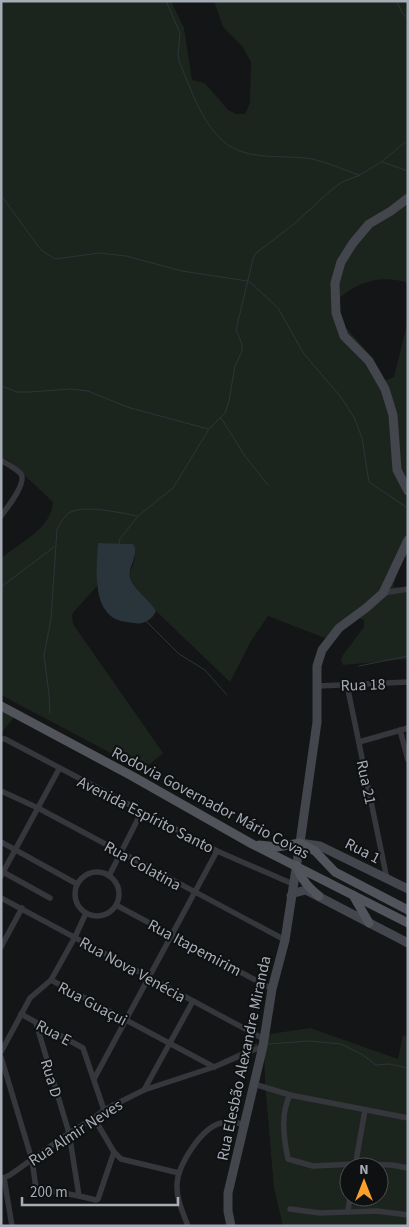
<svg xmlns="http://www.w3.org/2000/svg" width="409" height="1227" font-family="'Source Sans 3',sans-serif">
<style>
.green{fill:#1c251d;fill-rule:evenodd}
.water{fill:#2a353b}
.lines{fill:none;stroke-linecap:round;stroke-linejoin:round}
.stream{stroke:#2a353b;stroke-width:1}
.street{stroke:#35373c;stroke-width:5.5}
.secondary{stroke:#43464c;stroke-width:9}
.primary{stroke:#51545b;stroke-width:9}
.labels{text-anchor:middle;stroke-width:4;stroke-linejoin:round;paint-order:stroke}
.street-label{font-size:16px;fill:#a6adb7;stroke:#0f1011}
</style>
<rect width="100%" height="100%" fill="#141516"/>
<!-- green -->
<g class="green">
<path d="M1 1H171L184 28 192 80 205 83 228 110 236 114H245L250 103 251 62 242 46 223 27 214 1H408V283C382 274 357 282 338 299L343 324 369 354 384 381 394 377 408 321V556L402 557 393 587 408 588V659L343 665 341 660 343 655 364 627V620C350 613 335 630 325 638L268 616 251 641 230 682 156 611C150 599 132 590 130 575 130 568 135 563 135 556 136 552 134 547 133 544L99 543 97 586 72 614 73 624 163 753 143 770 1 695V559C19 542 51 530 53 502L8 460 1 457Z"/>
<path d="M1 709 15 716 1 733Z"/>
<path d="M310 1028 398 1059 403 1035 408 1038V1226H283L274 1188 265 1082 264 1044 270 1034ZM349 1167H379V1197H349Z"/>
</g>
<!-- water -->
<path class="water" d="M98 543 133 544C140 555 128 565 130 577 133 590 150 599 156 611 152 620 143 625 134 623 129 622 123 622 118 620 91 610 97 565 98 543Z"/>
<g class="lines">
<!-- stream -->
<g class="stream">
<path d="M166 1 180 33 178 55 179 61C191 89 200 120 223 141 247 162 283 154 312 159 327 162 344 170 359 175"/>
<path d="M396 1 403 14 408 18"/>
<path d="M382 162 408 171"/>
<path d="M1 195 41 250 55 259 99 253 126 256 182 271 247 281"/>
<path d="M249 281 278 308 304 354 340 396 354 417 362 438 369 482 406 507"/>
<path d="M1 386 17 392H29L71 389 88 391 127 407 208 429"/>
<path d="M221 418 245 456 268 485"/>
<path d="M119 544 120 539 138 516 173 488 209 429 225 413 229 401 235 366 242 351V344L236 330 253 259 256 253 294 224 330 191 342 182 360 175 381 162 408 140"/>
<path d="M1 587 54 547"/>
<path d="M146 621 179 654 205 670 227 695"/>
<path d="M359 666 408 656"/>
<path d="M50 713 49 695 44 655 51 619 57 529C60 524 64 516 69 513 82 504 122 513 137 516"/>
<path d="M268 1044 310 1041 341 1044 363 1055 376 1065 389 1064 408 1068"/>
<path d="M220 1062 257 1044"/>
</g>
<!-- street -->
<g class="street">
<path d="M1 460C7 464 17 469 21 474 27 483 7 508 1 516"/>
<path d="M383 593 408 589"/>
<path d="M347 685 387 879"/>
<path d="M318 686 408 682"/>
<path d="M400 730 408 760"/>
<path d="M1 739H5L217 851 293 884"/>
<path d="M359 742 408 728"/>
<path d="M1 791 38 808 285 940"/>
<path d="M1 842 77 884"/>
<path d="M3 872 50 898"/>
<circle cx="97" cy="894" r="22"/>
<path d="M1 876 59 769"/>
<path d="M109 876 142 811"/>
<path d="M1 898 264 1039"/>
<path d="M116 905 272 989"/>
<path d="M1 947 22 908"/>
<path d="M51 980 214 1067"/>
<path d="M21 1014 83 1048 104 1110"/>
<path d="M36 1023 69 1133 79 1196 96 1200 98 1199 114 1152"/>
<path d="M1 1052 30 998 51 980 75 937 86 913"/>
<path d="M1 1057 32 1160 36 1188 79 1196"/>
<path d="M94 1079 217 851"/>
<path d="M254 1084 290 1095 408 1118"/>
<path d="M144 1090 193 1001"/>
<path d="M290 1095C280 1114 284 1139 288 1159L313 1166 355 1164 392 1165 408 1168"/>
<path d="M94 1118 114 1152 121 1159 179 1173"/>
<path d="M355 1167 365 1110"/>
<path d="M4 1178 12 1226"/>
<path d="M1 1179 10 1175 69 1133 94 1118 104 1110 144 1090 214 1067 263 1046"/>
<path d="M290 1209 320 1213 377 1211 408 1215"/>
<path d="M348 1211 350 1197"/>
<path d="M188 1226C183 1213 176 1198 177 1184 178 1165 201 1128 221 1123 229 1121 237 1123 244 1124"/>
</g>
<!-- secondary -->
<g class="secondary">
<path d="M408 198 391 211 369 224 353 243 341 262 335 283 336 313 344 336 369 361 385 389 393 415 397 470 408 491"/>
<path d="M300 843 320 846 408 889"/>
<path d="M291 896 294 893 306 890 408 943"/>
<path d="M231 1226 228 1211V1193L263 1046 272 989 285 940 300 843 317 722V666L322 650 339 628 366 608 383 593 408 540"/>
</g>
<!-- primary -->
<g class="primary">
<path d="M1 706 132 776 252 844 408 923"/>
<path d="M259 845 277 847 300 843 315 851 335 872 408 910"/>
<path d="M296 865C301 879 308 887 319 896"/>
<path d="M353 895 369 923"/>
</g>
</g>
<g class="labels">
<!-- street labels -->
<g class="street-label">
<text transform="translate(363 684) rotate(-2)" y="6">Rua 18</text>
<text transform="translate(367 782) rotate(78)" y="6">Rua 21</text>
<text transform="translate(211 802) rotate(28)" y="6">Rodovia Governador Mário Covas</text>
<text transform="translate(146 814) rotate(27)" y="6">Avenida Espírito Santo</text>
<text transform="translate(363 850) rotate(27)" y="6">Rua 1</text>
<text transform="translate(143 865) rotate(29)" y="6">Rua Colatina</text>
<text transform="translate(195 947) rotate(28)" y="6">Rua Itapemirim</text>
<text transform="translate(133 969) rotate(29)" y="6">Rua Nova Venécia</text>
<text transform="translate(93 1003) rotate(28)" y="6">Rua Guaçui</text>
<text transform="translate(54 1032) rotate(28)" y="6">Rua E</text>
<text transform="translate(243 1058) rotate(-78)" y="6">Rua Elesbão Alexandre Miranda</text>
<text transform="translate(52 1078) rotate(73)" y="6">Rua D</text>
<text transform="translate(75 1132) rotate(-33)" y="6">Rua Almir Neves</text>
</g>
</g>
<!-- border -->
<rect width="409" height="1227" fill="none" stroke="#a6adb7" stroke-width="5"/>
<!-- north arrow -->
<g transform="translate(364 1182)"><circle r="24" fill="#0f1011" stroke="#4b4f53"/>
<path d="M0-4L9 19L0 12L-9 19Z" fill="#f8a02b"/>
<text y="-8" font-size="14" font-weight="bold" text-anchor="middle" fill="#a6adb7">N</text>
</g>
<!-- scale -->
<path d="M22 1197v8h156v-8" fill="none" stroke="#a6adb7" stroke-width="2.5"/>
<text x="30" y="1197" font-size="15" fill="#a6adb7" stroke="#0f1011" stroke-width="4" paint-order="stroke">200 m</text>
</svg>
